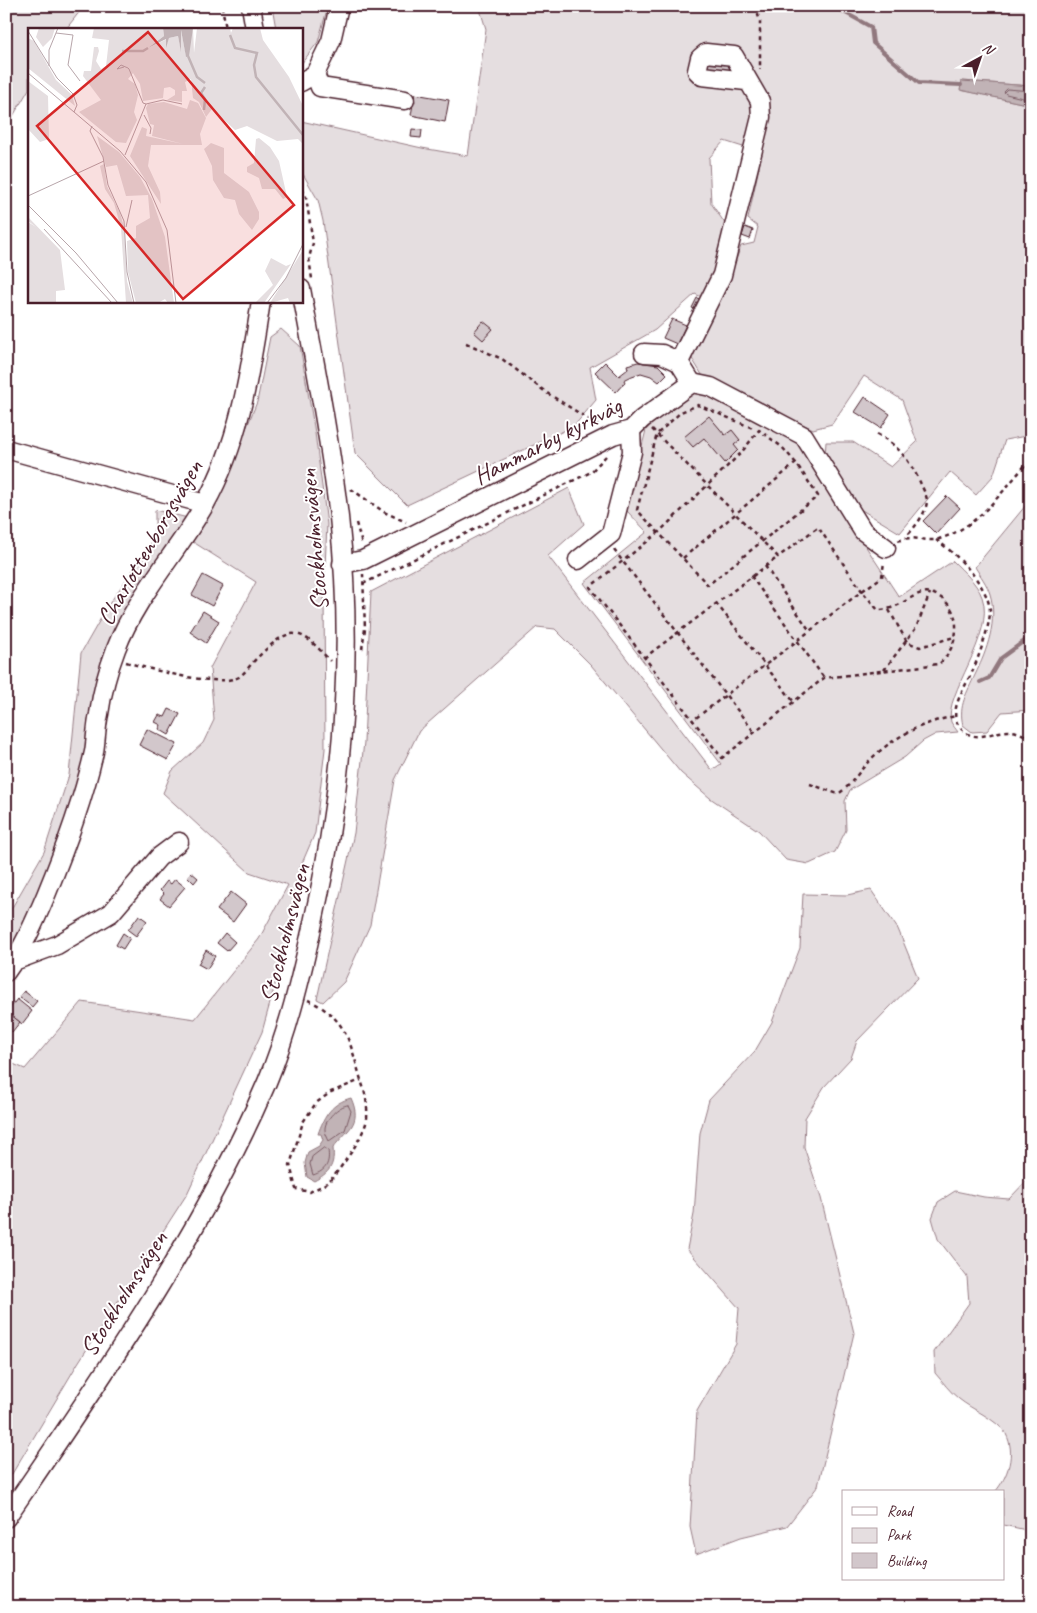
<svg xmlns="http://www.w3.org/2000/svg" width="1037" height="1613" font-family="Caveat,sans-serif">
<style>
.green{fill:#e5dee0;stroke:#987e86}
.water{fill:#c1b3b6;stroke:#91787e}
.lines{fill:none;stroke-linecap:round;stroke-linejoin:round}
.shore{stroke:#7a5a63;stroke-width:1}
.stream{stroke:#91787e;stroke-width:4}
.building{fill:#d2c7cb;stroke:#4a1f2b}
.minor-casing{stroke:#4a1f2b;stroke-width:21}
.path{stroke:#4a1f2b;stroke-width:2.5;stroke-dasharray:4 4;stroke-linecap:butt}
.minor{stroke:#fff;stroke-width:18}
.labels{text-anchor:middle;stroke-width:4;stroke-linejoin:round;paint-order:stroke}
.street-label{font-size:25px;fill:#4a1f2b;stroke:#fff}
.inset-river{fill:none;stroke:#c1b3b6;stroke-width:2.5}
.inset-road{fill:none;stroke:#b7a5aa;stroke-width:1}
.view{fill:#d62828;fill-opacity:0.15;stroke:#d62828;stroke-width:2.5}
.inset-edge{fill:none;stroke:#4a1f2b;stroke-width:2.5}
</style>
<rect width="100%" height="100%" fill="#fff"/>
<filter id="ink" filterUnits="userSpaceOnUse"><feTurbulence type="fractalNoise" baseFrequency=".02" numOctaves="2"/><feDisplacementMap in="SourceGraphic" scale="10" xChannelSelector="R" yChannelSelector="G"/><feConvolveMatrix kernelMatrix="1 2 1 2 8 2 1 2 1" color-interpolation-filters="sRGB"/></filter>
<g filter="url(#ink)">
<!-- green -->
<g class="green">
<path d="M6 6H84L66 29H29V89L6 128Z"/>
<path d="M272 6H328L318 42 301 64V29H276Z"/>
<path d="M479 6H1031V86L962 81 961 90 1031 105V435L1005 440 993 476 976 495 950 472 900 533 860 509 825 455 826 442H853L891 467 917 442 902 400 864 376 832 424 813 429 704 378 691 357 728 282 741 246 754 243 758 227 748 219 762 153 724 141 709 158 711 203 726 225 723 251 704 298 695 294 655 330 590 367 596 400 574 426 407 505 355 453 323 221 318 200 303 174 301 121 422 148 468 156 486 29Z"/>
<path d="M281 329 300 346 315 433 327 524 324 589 325 749 315 833 297 875 291 927 262 1032 187 1194 78 1363 6 1484V1061L25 1069 82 1002 195 1019 259 939 288 885 249 872 163 793 172 771 203 743 214 720 210 668 256 582 190 540 219 495 257 402 270 337Z"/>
<path d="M705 392 791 437 803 451 899 597 953 561C963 571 977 583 982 597 996 635 943 695 951 722 953 726 956 729 958 732L936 734 923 741 905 757 850 790 845 801 846 830 835 852 809 864 786 860 759 831 710 798 681 773 591 665 555 629 537 627 419 731 395 780 370 925 344 982 323 1002 317 999 354 833 364 742 371 592 569 488 584 524 548 556 712 770 721 764 584 583 647 532 626 510 646 430 664 413 690 394Z"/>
<path d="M1031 499V710L1002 712 987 731 972 732 963 725C958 706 967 693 975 675 987 651 998 620 990 594 987 584 980 575 975 567Z"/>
<path d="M155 510 188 518 125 611 72 811 29 915 6 959V918L44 852 69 775 81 653 109 604 150 546 155 525Z"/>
<path d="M871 890 898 929 918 978 857 1041 851 1058 824 1087 805 1118 804 1147 821 1198 854 1333 818 1486 787 1526 741 1537 696 1554 690 1527 697 1411 736 1344 739 1308 687 1249 694 1214 700 1133 709 1100 755 1051 772 1022 800 948 803 894 847 895Z"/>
<path d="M1031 1176V1531L1003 1525V1492H995C1008 1477 1016 1453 1006 1434 998 1420 971 1409 959 1399 950 1392 943 1382 935 1373L934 1352 969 1303 967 1277 938 1239 932 1218 938 1202 955 1191 984 1197 1009 1199Z"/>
</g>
<!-- water -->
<g class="water">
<path d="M962 81 1031 86V105L960 90Z"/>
<path d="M351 1098C363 1125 347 1129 333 1148 335 1166 329 1173 314 1181L307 1177 305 1163 308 1152 319 1146 323 1140 321 1134H318C324 1116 332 1103 351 1098Z"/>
</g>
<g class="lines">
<!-- shore -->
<g class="shore">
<path d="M1031 91 1007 89 1004 92 1006 94 1031 100"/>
<path d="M348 1105 351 1111 345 1130 329 1141C328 1139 325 1133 325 1130 324 1120 339 1105 348 1105Z"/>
<path d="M324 1148 328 1150C330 1163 326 1171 313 1175L310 1164 312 1157Z"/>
</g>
<!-- stream -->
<g class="stream">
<path d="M833 6 871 27 873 43 919 83 961 85"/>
<path d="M980 682 989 678 1001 658 1031 636"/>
</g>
</g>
<!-- building -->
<g class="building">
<path d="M704 59 733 62 732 74 703 70Z"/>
<path d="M415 94 449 100 445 122 411 115Z"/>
<path d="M412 129 422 130 421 138 411 137Z"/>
<path d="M745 227 753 230 750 239 742 236Z"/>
<path d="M697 298 705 301 700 311 692 308Z"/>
<path d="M672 319 686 325 677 344 663 338Z"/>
<path d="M483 321 493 329 483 340 474 332Z"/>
<path d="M605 362 619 376 628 369 627 365 638 362 658 365 667 374 659 382 651 376 641 373 632 376 624 380 625 382 616 392 595 372Z"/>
<path d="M865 397 890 414 881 428 855 412Z"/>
<path d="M709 416 725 435 732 430 740 440 734 445 738 450 725 463 704 438 693 447 684 437Z"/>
<path d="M947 496 960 508 936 534 923 521Z"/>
<path d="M203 575 223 586 212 606 192 595Z"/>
<path d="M203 611 219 621 206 643 190 632Z"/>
<path d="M169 709 180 714 169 735 159 729 161 725 155 722 159 715 165 717Z"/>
<path d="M147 729 177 744 168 760 139 745Z"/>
<path d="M191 872 198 878 194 883 187 876Z"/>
<path d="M175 879 185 887 169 906 160 899 164 894 160 890 167 881 171 884Z"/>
<path d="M231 892 246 904 233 922 217 910Z"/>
<path d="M139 915 147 921 136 936 128 930Z"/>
<path d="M123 933 130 938 123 949 116 945Z"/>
<path d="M225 933 235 942 227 951 217 943Z"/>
<path d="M206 950 215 956 207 969 198 964Z"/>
<path d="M24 991 37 1001 32 1007 19 997Z"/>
<path d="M17 999 32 1011 22 1024 7 1012Z"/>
<path d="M7 1012 20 1022 12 1032 6 1027Z"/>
</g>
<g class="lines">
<defs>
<g id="minor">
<path d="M251 6 255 29"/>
<path d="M315 74 320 87 405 100"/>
<path d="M301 82 315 74 331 41 339 6"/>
<path d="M644 353 662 354 679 362"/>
<path d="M692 383 679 362 722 275 761 117 760 101 734 56 706 53 700 58 697 71 702 76 746 81"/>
<path d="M6 449 205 504"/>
<path d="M578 560 611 534 632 452 631 430"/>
<path d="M342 564 363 560 613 435 631 430 642 419 692 383 711 387 804 436 863 531 886 548"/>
<path d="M14 961 57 945 111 913 159 857 179 842"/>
<path d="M6 972C23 949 35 921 46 895 65 849 83 801 94 752 96 740 96 727 99 714 102 692 108 670 116 649 136 596 177 553 205 504 240 442 250 371 261 301"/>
<path d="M6 1518C101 1379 201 1236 267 1082 288 1032 301 977 313 923 343 790 354 653 339 517 330 440 315 364 301 289"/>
</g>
</defs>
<!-- minor casing -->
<use href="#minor" class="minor-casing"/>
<!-- path -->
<g class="path">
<path d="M222 6 226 29"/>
<path d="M755 6 760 21V70"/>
<path d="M301 189 306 197 313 243 309 258 312 279"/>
<path d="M466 343 502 359 547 393 598 425"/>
<path d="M652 429 778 557 818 527 862 591 692 721"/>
<path d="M877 434C899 446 909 460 920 482 922 487 926 494 927 500 927 513 914 528 906 537"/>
<path d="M796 463 782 447 759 430 741 453 658 533 590 587 722 758 824 678 939 664C962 644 964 604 931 593 916 588 900 611 878 610L862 591 882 577 884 562"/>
<path d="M351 489 384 512 406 522"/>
<path d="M356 523 362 544"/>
<path d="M936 540C956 553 989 586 990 611 990 626 979 656 973 670 967 685 947 710 959 726 980 753 1002 715 1031 740"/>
<path d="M898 541C912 534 925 543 939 539 979 527 1002 491 1029 461"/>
<path d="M614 550 755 733"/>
<path d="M683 558 796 463 818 496 708 585 637 510 657 434 681 412 698 405 755 429"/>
<path d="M765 566 810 631"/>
<path d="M751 576 824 678"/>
<path d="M363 584 591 472 606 456"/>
<path d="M716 603 794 702"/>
<path d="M889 610 907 642 920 647 954 637"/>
<path d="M362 649 365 629 363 574"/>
<path d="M644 658 778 557"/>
<path d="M126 662C149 669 218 688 239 677 245 673 250 665 255 660 289 626 298 624 330 661"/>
<path d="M884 670 916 628 930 593"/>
<path d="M810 784 838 794C851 786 858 772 870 760 893 737 923 722 956 716"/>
<path d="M1031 816 1029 844 1031 854"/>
<path d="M308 1000C347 1018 350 1043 361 1080 365 1092 368 1104 367 1118 366 1133 343 1165 333 1177 328 1184 317 1188 310 1192L296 1189 290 1165 303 1122 316 1103 331 1092 361 1080"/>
</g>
<!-- minor -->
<use href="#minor" class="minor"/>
</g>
</g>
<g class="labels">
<!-- street labels -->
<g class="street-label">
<text transform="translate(547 440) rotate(-27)" y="9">Hammarby kyrkväg</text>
<text transform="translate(313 540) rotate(-95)" y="9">Stockholmsvägen</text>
<text transform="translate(149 542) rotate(-60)" y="9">Charlottenborgsvägen</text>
<text transform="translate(284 933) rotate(-76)" y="9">Stockholmsvägen</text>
<text transform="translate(123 1293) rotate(-58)" y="9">Stockholmsvägen</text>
</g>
</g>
<!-- overview -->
<g transform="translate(28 28)">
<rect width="275" height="275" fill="#fff"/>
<path d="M11 0H27L24 10 15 19 8 9ZM66 0H135L136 8 120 20 139 11 138 18 141 10 150 8 153 23V2L158 28 165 0 166 25 169 0H202L203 5 205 0H232L235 12 261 49 275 78V116L270 111 249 113 219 98 207 102 184 81 178 89 171 74 165 70 163 51 157 54 159 63H154V74L139 72 147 67V62L142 59 136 60 135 70 115 73 112 56 105 45 100 51 107 56 110 67 106 84 109 92 98 115 88 114 51 84 73 72 55 48 56 43H63L66 19H70L71 23 68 33 73 41 78 38 81 12 64 10ZM0 10 6 13 28 52 44 67 47 78 0 40ZM0 53 20 68 21 111 12 114 0 101ZM162 72 170 75 178 90 172 106 174 117H123L120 138 132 164 133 176 102 128 114 99 119 101 118 108 155 116 124 108 126 97 122 96 118 80 120 76 136 74 159 81ZM69 108 91 124 112 149 124 171 137 209 146 275H140L137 271 130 275H108L100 244 99 213 108 210V198L122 190 120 167 98 168 89 137 78 139ZM231 110 242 119 251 133 259 169 255 171 247 161H234L231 150 219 144V139L226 135 228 111ZM183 115 196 120V145L221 164 231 184V191L224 202 211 186 207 172 196 170 185 152 184 138 176 121ZM76 136 79 158 92 185 96 199 99 253 105 275H98L93 200 86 175 77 161 72 138ZM0 189 32 222 37 262 28 263V275H0V194L8 199 0 193ZM275 222V275H262L260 270 242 275ZM243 230 258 238 263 236 236 275H227L245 257 237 243Z" fill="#e5dee0"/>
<path d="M135 0H165L161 28 158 29 153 2V24L150 8 141 10 138 20V11L120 20 136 8Z" fill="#c1b3b6"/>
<path class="inset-river" d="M202 7 207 20 229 25 226 37 228 49 275 107M94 23H115L120 20M160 28 169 49 177 55M176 82 177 71 173 65 177 59"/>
<path class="inset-road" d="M0 3 29 50 45 66 49 77 46 84M28 5 45 7 40 37 52 53M21 38V22L30 0M96 39 89 41 93 37 100 40 101 41 115 75 118 76M0 45 92 123 118 154 139 202 148 275M118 76 135 72 154 76M116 87 123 100 122 106M64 98 62 103 75 129 80 157 96 193 99 244 106 275M97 127 118 76M0 168 76 133M0 177 48 225 90 275M98 199 104 172M16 201 84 275M239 275 258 250 275 216"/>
<path class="view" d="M120 4 266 177 155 271 9 98Z"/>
<rect width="275" height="275" class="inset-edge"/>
</g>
<!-- margin -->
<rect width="1037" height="1613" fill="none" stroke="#fff" stroke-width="25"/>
<rect x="12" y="12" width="1012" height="1588" fill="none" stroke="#4a1f2b" stroke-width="2" filter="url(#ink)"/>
<!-- legend -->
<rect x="842" y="1490" width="162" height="90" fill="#ffffff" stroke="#b7a5aa"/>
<rect x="852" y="1507" width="25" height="8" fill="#ffffff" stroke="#b7a5aa"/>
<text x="887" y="1516" font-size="15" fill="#4a1f2b">Road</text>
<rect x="852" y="1528" width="25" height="15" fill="#e5dee0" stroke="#b7a5aa"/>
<text x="887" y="1540" font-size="15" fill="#4a1f2b">Park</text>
<rect x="852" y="1553" width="25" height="15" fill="#d2c7cb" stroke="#b7a5aa"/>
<text x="887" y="1566" font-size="15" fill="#4a1f2b">Building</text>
<!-- north arrow -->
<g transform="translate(980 58) rotate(40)" stroke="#ffffff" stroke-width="4" paint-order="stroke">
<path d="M0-4L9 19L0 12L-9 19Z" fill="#4a1f2b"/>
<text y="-8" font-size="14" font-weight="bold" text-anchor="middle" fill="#4a1f2b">N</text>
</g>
</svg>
